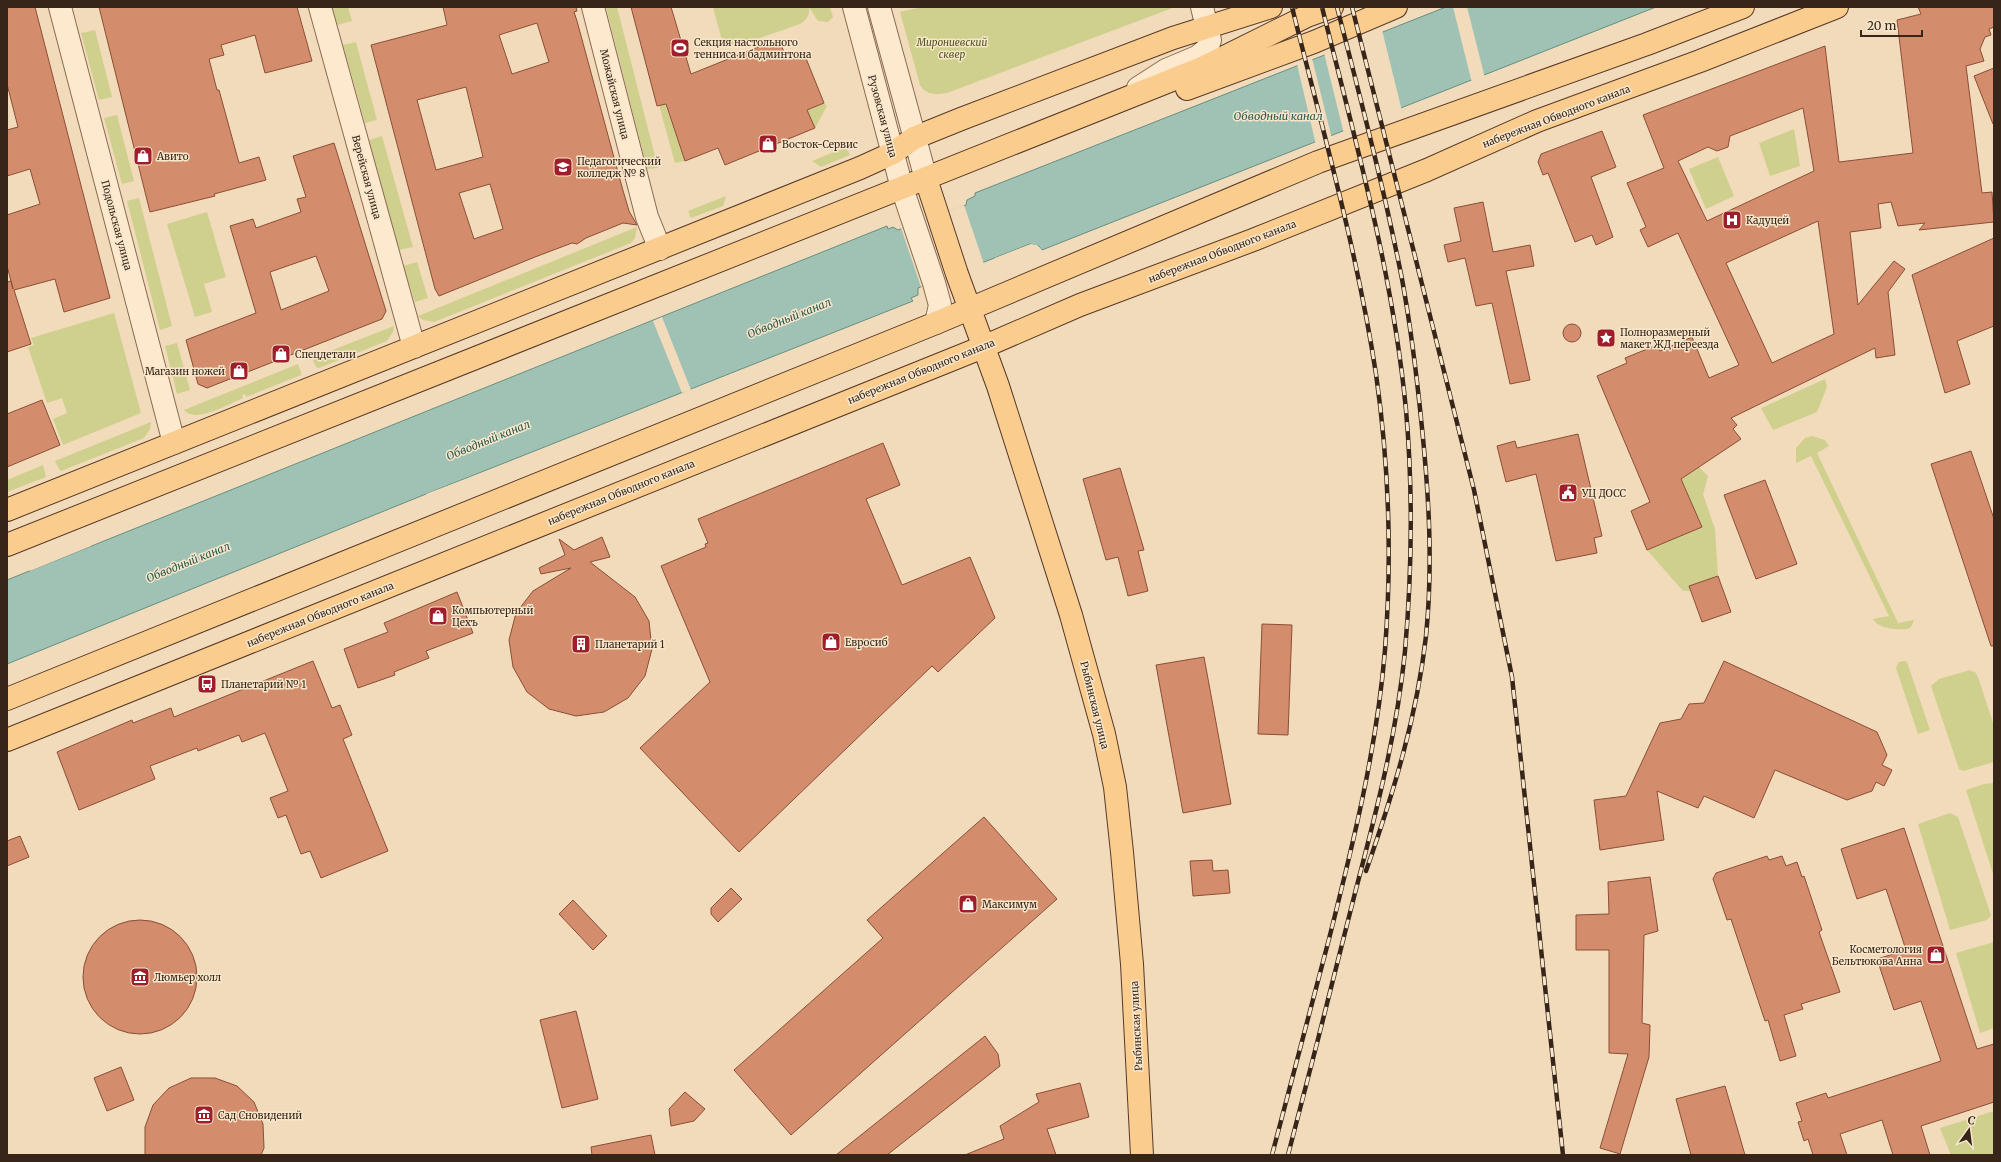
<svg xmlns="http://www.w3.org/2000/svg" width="2001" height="1162" font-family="Merriweather,serif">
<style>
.green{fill:#cfd08e}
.water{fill:#9fc2b4;stroke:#668f81}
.pier{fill:#f2dbba}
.building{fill:#d38c6c;stroke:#8b4f37;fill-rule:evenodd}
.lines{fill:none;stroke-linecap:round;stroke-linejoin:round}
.minor-casing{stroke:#8a6a53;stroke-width:24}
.major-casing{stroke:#563928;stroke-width:24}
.minor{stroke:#fce9ce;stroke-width:22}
.major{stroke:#facc8d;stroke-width:22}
.rail-casing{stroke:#37251a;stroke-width:4.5}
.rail{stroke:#f8e6ca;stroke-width:3;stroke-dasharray:9;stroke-linecap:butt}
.labels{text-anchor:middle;stroke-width:3;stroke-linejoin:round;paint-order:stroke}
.poi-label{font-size:10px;fill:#37251a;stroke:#f8e6ca;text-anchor:start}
.park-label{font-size:10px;font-style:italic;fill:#4d551e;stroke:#f8e6ca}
.street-label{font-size:10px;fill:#37251a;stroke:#f8e6ca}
.water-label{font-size:11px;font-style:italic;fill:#275950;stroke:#f8e6ca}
</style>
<rect width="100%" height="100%" fill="#f2dbba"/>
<!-- green -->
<g class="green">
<path d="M332 7H348L352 21 337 25Z"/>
<path d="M606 7H617L658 168 647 169Z"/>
<path d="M713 7H809C810 15 807 20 800 24L737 46 725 41 721 37Z"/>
<path d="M809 7H830L833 17 828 22 818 21Z"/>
<path d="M922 7H1175L947 93C936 95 926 95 920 85L900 12Z"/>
<path d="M95 30 112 97 99 100 81 33Z"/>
<path d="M356 42 377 120 365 123 343 45Z"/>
<path d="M824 103 827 106 815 128 807 110Z"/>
<path d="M665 104 685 161 675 163 659 105Z"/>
<path d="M117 115 134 181 122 184 104 118Z"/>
<path d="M1794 129 1800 166 1770 176 1759 143Z"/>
<path d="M382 136 413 247 399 250 369 140Z"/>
<path d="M846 147 850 155 821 167 812 161Z"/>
<path d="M1718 157 1734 196 1706 209 1689 169Z"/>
<path d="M726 196 723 206 691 218 688 211Z"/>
<path d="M139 198 172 326 160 330 127 201Z"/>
<path d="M207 212 226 277 204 284 212 312 195 317 167 224Z"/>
<path d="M637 227 635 238 631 243 434 322 423 320 418 316Z"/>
<path d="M417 262 428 298 415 302 403 266Z"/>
<path d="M114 313 141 413 63 445 53 419 67 413 62 398 47 403 28 347 34 345 31 338Z"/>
<path d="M394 326 393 332 387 341 319 368 316 367 312 358Z"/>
<path d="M177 343 190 390 177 394 165 346Z"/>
<path d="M298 364 301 372V375L246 397 245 394 242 395 243 398C229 404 195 424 184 410Z"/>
<path d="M1825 379 1827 387 1817 412 1773 430 1761 408Z"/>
<path d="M151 422 150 429 144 438 61 471 58 467 55 461Z"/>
<path d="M1812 436 1825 440 1829 446 1817 453 1898 623 1914 620 1911 627 1908 629C1898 630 1878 629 1873 619L1889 616 1811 456 1796 463V448L1805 438Z"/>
<path d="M43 465 46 477 7 492V480Z"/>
<path d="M1699 467 1708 476 1703 494 1715 529 1718 576 1689 586 1690 591H1683L1647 550 1701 527 1681 479Z"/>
<path d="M1904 661 1907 662 1930 730 1918 734 1896 668 1899 662Z"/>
<path d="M1970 670 1976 673 1979 680 1994 726V762L1963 771 1959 769 1931 686 1939 679Z"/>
<path d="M1994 783V877L1966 790 1984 784Z"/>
<path d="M1950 813 1958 817 1991 915 1987 920 1950 930 1918 824Z"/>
<path d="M1994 942V1028L1980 1033 1956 953Z"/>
<path d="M1994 1111V1155H1951L1940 1128Z"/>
</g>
<!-- water -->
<path class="water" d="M1446 7H1656L1042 250 1039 246 1030 244 918 288V295L911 298 913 301 426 494 7 664V580L887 226 888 229 893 227 898 230 966 205 967 200 975 196V193Z"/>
<!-- pier -->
<g class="pier">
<path d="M1453 7H1467L1485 78 1472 83Z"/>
<path d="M1382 30 1402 111 1344 134 1324 53Z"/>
<path d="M1312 58 1332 139 1316 145 1297 64Z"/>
<path d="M964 205 984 264 921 287 901 228Z"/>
<path d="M1031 244 1037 245 1042 250 1031 246 996 260 995 258Z"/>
<path d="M662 317 691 390 682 393 653 321Z"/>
<path d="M505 464V466L426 496V494Z"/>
<path d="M90 544 91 546 30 571V569Z"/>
</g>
<!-- building -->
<g class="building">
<path d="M7 7H35L110 298 64 312 55 279 14 290 31 344 7 352V282L11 281 13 289 7 266V215L40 204 30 169 7 176V130L18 127 7 84Z"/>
<path d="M99 7H297L312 61 265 73 255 35 221 45 224 55 209 59 217 90H219L239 163 259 157 266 180 214 194 215 196 150 212Z"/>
<path d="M443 7H576L577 11 574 12 577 21 622 187 629 211 637 225 623 223 586 238 577 244 572 243 535 257 439 296 435 289 371 45 447 25ZM537 23 549 62 512 74 499 35ZM466 87 483 157 436 170 417 100ZM490 184 503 229 474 239 459 193Z"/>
<path d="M631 7H671L691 74 778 39 787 58 803 51 824 103 807 110 815 128 725 165 718 148 685 161 666 104 657 106Z"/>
<path d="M1918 7H1994V27L1989 29 1991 35 1985 37 1980 49 1984 61 1966 66 1982 193 1992 192 1994 222 1919 230 1925 223 1898 226 1891 202 1878 204 1881 228 1850 232 1858 305 1894 261 1905 269 1888 292 1895 355 1876 358 1875 348 1731 418 1737 425 1733 429 1741 439 1681 479 1702 527 1647 550 1631 511 1650 502 1597 376 1627 363 1625 358 1657 345 1660 351 1692 337 1709 378 1739 365 1678 233 1648 247 1640 230 1646 227 1627 183 1664 168 1643 115 1825 46 1839 162 1913 153 1897 20 1921 14ZM1803 108 1814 171 1707 221 1678 161 1708 147 1717 151 1728 147 1730 136ZM1818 221 1834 334 1772 363 1726 263Z"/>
<path d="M1994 68V124H1993L1974 76Z"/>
<path d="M1602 131 1616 167 1591 177 1613 237 1596 245 1592 235 1575 242 1548 173 1543 175 1538 162 1541 154Z"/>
<path d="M334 143 386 311 382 319 207 388 198 384 186 340 256 313 230 226 253 219 256 228 301 212 297 199 306 197 293 156ZM316 256 329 291 281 310 270 272Z"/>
<path d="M1483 202 1493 252 1530 245 1534 266 1506 271 1530 380 1510 384 1492 303 1476 306 1465 258 1448 262 1444 245 1461 241 1454 208Z"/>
<path d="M1994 238V326L1957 341 1970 384 1945 393 1912 275Z"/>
<circle cx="1572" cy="333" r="9"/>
<path d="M42 400 60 445 7 467V414Z"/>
<path d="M1578 434 1602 536 1594 538 1597 553 1556 561 1536 474 1506 482 1497 446 1515 441 1517 448Z"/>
<path d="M883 443 900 485 866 499 902 585 970 557 995 618 938 672 932 666 739 852 640 748 710 682 661 566 706 547 705 544 708 543 698 519Z"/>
<path d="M1971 451 1994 519V646H1991L1931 464Z"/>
<path d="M1120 468 1144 550 1138 551 1148 591 1128 596 1118 557 1106 560 1083 479Z"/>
<path d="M1765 480 1797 564 1756 579 1724 495Z"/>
<path d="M602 537 610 557 590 562 635 597 649 621 652 649 645 676 628 698 604 712 576 716 549 709 527 692 513 667 509 640 516 613 533 591 571 568 541 574 539 568 565 555 559 539 574 550Z"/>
<path d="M1718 576 1731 612 1702 622 1689 586Z"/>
<path d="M457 592 473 633 426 651 429 658 394 672 395 675 358 688 344 649 388 632 384 623Z"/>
<path d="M1262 624 1292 625 1288 735 1258 734Z"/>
<path d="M1204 657 1231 804 1183 813 1156 665Z"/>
<path d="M313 661 332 708 340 705 352 735 343 739 388 851 321 878 310 851 301 854 286 815 278 818 270 798 288 791 265 733 242 742 239 735 198 751 197 748 150 766 155 779 79 810 57 752 132 720 133 723 171 708 174 717Z"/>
<path d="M1724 661 1877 732 1887 755 1882 765 1892 770 1884 786 1876 782 1872 791 1847 800 1775 770 1754 818 1704 796 1698 808 1657 791 1664 840 1600 850 1594 800 1626 796 1660 723 1681 719 1689 704 1704 703Z"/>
<path d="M984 817 1057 899 791 1135 734 1070 883 938 867 920Z"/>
<path d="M1904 828 1977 1049 1994 1044V1102L1921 1126 1930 1155H1893L1882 1120 1840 1134 1847 1155H1813L1808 1139 1804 1141 1798 1122 1802 1121 1796 1103 1826 1093 1828 1098 1941 1061 1921 1001 1894 1010 1877 959 1906 950 1886 889 1857 899 1841 849Z"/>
<path d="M20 836 29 857 7 866V841Z"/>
<path d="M1767 856 1769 860 1782 856 1786 866 1797 862 1802 877 1804 876 1822 930 1819 932 1840 992 1801 1004 1803 1009 1784 1015 1796 1056 1780 1061 1768 1020 1765 1021 1731 919 1727 920 1713 879 1716 873Z"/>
<path d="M1212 860 1213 871 1228 870 1230 893 1193 896 1190 861Z"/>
<path d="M1650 877 1658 931 1644 935 1642 1023 1650 1025 1649 1057 1620 1154 1600 1148 1628 1054 1609 1053V950H1576V915L1609 914 1608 882Z"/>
<path d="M731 888 742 899 718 922 711 914V908Z"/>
<path d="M573 900 607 936 593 950 559 914Z"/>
<circle cx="140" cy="977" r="57"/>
<path d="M576 1011 598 1099 562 1108 540 1020Z"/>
<path d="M985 1036 998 1054 1000 1066 887 1155H836Z"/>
<path d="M121 1067 134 1100 107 1111 94 1078Z"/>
<path d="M191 1078H215L237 1086 254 1102 263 1124 264 1148 261 1155H145V1127L153 1105 169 1088Z"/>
<path d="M1080 1083 1089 1117 1047 1129 1056 1155H965L1004 1139 1000 1126 1039 1102 1036 1094Z"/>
<path d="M1725 1086 1745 1155H1691L1676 1099Z"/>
<path d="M685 1092 705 1109 694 1121 671 1126 669 1109Z"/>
<path d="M651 1135 655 1155H592L591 1147Z"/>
</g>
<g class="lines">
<defs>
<g id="minor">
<path d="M60 7 174 443"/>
<path d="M320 7 414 347"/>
<path d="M593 7 647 217 660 249"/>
<path d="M854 7 902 188 934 283 940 305 936 323"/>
<path d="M879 7 926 179"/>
<path d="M1138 88 1166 70 1197 57 1207 49 1210 40 1202 7"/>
</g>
<g id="major">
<path d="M1187 89 1314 42 1396 7"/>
<path d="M926 179 957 274 998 386 1071 615 1104 734 1115 787 1122 852 1132 964 1142 1155"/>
<path d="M7 510 860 168 893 153 914 138 961 119 1173 38 1271 7"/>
<path d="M7 545 1202 68 1307 16 1332 7"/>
<path d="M7 699 936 323 1318 162 1647 44 1743 7"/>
<path d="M7 740 983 347 1080 305 1253 240 1427 170 1537 121 1700 61 1837 7"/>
</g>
</defs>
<!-- minor casing -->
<use href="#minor" class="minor-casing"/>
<!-- major casing -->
<use href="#major" class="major-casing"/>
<!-- minor -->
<use href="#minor" class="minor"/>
<!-- major -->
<use href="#major" class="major"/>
<defs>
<g id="rail">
<path d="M1337 7C1360 97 1384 188 1402 279 1411 328 1417 378 1422 428 1429 497 1433 566 1426 636 1417 717 1393 794 1366 871"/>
<path d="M1352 7 1474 490 1512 677 1563 1155"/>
<path d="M1272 1155C1291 1083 1310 1011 1329 939 1353 844 1377 748 1385 650 1392 559 1389 465 1376 374 1357 250 1322 128 1292 7"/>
<path d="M1288 1155C1311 1068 1333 980 1355 893 1376 813 1397 733 1405 651 1412 571 1413 490 1406 410 1393 273 1355 140 1322 7"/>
</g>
</defs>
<!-- rail casing -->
<use href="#rail" class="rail-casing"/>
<!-- rail -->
<use href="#rail" class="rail"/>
</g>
<!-- icons -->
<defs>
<symbol id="stadium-square" viewBox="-11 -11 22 22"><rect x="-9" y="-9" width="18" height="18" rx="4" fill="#9e1e2c" stroke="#f8e6ca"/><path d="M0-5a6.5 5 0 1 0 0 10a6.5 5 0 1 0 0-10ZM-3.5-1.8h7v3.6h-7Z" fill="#fff"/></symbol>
<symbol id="shop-square" viewBox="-11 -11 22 22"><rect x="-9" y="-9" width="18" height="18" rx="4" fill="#9e1e2c" stroke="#f8e6ca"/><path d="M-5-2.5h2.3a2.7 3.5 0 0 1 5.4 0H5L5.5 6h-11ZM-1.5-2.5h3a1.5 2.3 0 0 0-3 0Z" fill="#fff"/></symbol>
<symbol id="university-square" viewBox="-11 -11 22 22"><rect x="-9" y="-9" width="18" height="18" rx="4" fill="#9e1e2c" stroke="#f8e6ca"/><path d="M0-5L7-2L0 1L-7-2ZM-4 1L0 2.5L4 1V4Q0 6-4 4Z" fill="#fff"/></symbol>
<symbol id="hospital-square" viewBox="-11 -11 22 22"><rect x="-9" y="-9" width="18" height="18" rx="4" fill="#9e1e2c" stroke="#f8e6ca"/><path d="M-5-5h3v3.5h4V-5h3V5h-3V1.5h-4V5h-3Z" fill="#fff"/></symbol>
<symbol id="sight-square" viewBox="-11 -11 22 22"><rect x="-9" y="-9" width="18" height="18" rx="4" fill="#9e1e2c" stroke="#f8e6ca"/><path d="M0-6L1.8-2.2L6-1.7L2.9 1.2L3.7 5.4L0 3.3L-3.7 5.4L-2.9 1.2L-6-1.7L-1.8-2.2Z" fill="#fff"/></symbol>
<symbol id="civic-square" viewBox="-11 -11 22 22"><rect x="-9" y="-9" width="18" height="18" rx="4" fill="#9e1e2c" stroke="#f8e6ca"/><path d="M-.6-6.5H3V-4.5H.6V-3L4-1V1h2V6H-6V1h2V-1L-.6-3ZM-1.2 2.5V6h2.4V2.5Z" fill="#fff"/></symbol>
<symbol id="building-square" viewBox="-11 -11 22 22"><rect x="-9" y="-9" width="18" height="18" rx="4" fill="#9e1e2c" stroke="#f8e6ca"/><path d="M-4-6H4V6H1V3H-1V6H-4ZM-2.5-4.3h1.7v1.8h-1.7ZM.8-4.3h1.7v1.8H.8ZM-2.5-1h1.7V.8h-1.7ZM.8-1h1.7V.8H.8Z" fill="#fff"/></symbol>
<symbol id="bus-square" viewBox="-11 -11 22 22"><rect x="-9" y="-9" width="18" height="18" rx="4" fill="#9e1e2c" stroke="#f8e6ca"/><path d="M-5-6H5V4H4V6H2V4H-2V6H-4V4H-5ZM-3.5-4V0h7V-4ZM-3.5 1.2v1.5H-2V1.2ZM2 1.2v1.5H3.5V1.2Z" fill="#fff"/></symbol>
<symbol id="museum-square" viewBox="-11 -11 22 22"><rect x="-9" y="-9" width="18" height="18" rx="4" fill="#9e1e2c" stroke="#f8e6ca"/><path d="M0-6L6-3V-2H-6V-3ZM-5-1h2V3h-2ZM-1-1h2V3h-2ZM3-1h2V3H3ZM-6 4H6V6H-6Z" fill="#fff"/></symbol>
</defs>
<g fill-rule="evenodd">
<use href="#stadium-square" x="669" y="37" width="22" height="22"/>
<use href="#shop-square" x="757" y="133" width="22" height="22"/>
<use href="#shop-square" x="132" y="145" width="22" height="22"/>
<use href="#university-square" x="552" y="156" width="22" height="22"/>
<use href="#hospital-square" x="1721" y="209" width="22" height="22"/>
<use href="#sight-square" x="1595" y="327" width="22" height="22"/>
<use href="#shop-square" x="270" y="343" width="22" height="22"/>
<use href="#shop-square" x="228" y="360" width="22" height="22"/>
<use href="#civic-square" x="1557" y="482" width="22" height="22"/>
<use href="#shop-square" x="427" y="605" width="22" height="22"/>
<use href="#shop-square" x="820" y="631" width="22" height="22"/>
<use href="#building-square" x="570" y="633" width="22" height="22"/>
<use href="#bus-square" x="196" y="673" width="22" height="22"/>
<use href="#shop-square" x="957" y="893" width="22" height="22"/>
<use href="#shop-square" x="1925" y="944" width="22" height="22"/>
<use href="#museum-square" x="129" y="966" width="22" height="22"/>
<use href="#museum-square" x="193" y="1104" width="22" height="22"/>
</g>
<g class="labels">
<!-- poi labels -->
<g class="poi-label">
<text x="694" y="46">Секция настольного<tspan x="694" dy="12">тенниса и бадминтона</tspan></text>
<text x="782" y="148">Восток-Сервис</text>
<text x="157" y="160">Авито</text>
<text x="577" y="165">Педагогический<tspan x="577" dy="12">колледж № 8</tspan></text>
<text x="1746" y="224">Кадуцей</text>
<text x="1620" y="336">Полноразмерный<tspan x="1620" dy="12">макет ЖД переезда</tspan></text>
<text x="295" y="358">Спецдетали</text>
<text x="225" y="375" text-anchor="end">Магазин ножей</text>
<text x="1582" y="497">УЦ ДОСС</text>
<text x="452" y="614">Компьютерный<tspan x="452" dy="12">Цехъ</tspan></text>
<text x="845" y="646">Евросиб</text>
<text x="595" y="648">Планетарий 1</text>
<text x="221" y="688">Планетарий № 1</text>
<text x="982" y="908">Максимум</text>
<text x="1922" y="953" text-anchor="end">Косметология<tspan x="1922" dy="12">Бельтюкова Анна</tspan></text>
<text x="154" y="981">Люмьер холл</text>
<text x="218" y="1119">Сад Сновидений</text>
</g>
<!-- park labels -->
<g class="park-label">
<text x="952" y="46">Мирониевский<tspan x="952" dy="12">сквер</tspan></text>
</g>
<!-- street labels -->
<g class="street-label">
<text transform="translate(615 94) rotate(76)" y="4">Можайская улица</text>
<text transform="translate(883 116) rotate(75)" y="4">Рузовская улица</text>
<text transform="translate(1556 116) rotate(-21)" y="4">набережная Обводного канала</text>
<text transform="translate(367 177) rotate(75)" y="4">Верейская улица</text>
<text transform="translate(117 225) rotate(75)" y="4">Подольская улица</text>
<text transform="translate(1222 251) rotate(-21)" y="4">набережная Обводного канала</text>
<text transform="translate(921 371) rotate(-22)" y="4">набережная Обводного канала</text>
<text transform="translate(621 492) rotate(-22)" y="4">набережная Обводного канала</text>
<text transform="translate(320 614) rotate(-22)" y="4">набережная Обводного канала</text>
<text transform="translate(1095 705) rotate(76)" y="4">Рыбинская улица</text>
<text transform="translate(1136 1026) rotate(-93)" y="4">Рыбинская улица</text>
</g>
<!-- water labels -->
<g class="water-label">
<text x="1278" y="120">Обводный канал</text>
<text transform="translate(789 318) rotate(-22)" y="4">Обводный канал</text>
<text transform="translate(488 440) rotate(-22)" y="4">Обводный канал</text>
<text transform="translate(188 562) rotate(-22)" y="4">Обводный канал</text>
</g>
</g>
<!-- border -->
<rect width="2001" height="1162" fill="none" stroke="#37251a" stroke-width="16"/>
<!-- north arrow -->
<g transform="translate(1969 1130) rotate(14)" stroke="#f8e6ca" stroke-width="3" paint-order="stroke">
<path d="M0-3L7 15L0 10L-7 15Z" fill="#37251a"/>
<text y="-6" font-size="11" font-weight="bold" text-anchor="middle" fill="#37251a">С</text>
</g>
<!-- scale -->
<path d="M1861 30v6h61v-6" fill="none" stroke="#37251a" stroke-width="2"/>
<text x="1867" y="30" font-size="12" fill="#37251a" stroke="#f8e6ca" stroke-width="3" paint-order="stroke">20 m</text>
</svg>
